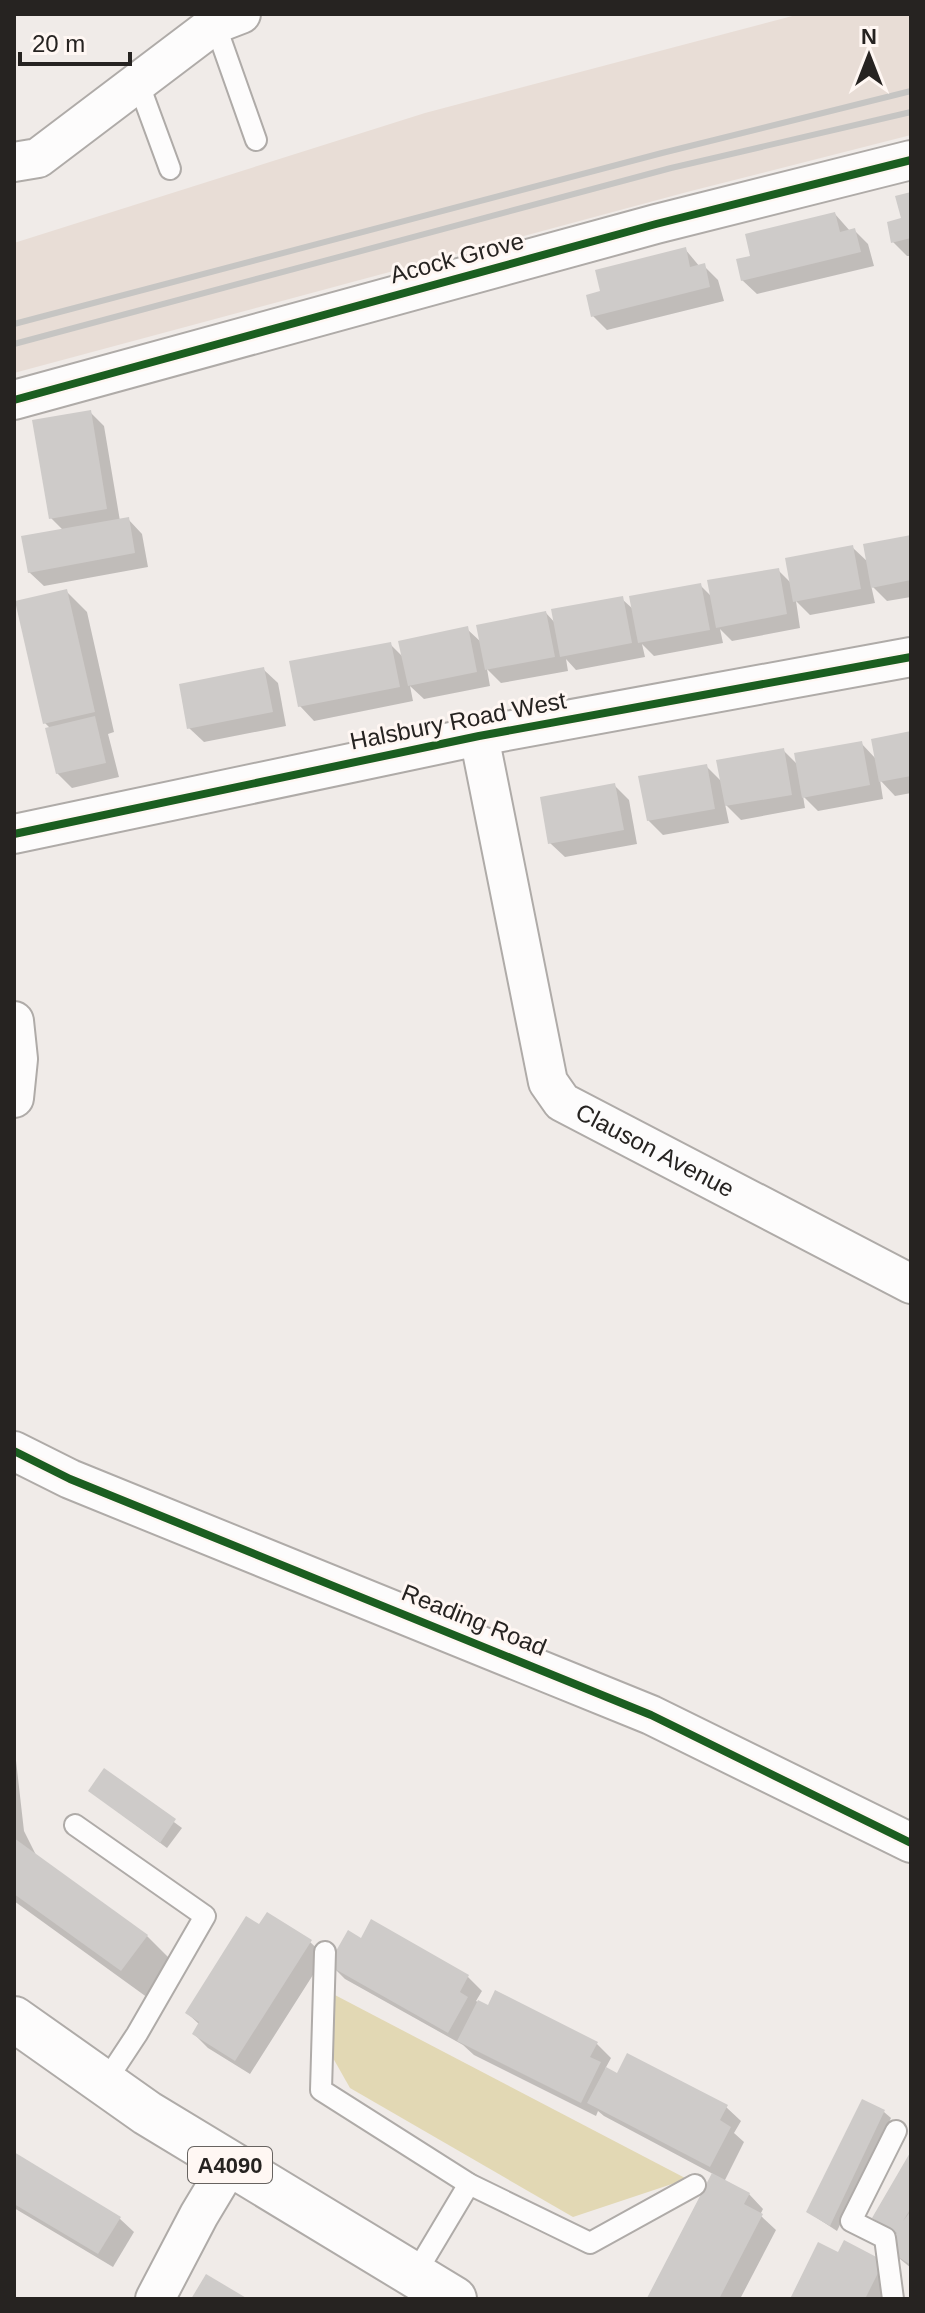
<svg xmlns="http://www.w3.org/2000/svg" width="925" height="2313" font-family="Helvetica,sans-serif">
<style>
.built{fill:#e8ddd6}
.green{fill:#e2d8b4}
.shadow{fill:#0003}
.building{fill:#cecbc9}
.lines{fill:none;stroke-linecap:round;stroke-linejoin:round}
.lane-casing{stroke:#afaba8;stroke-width:24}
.street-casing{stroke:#afaba8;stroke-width:42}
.primary-casing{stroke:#afaba8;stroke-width:48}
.lane{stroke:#fdfcfc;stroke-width:20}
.street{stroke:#fdfcfc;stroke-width:38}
.primary{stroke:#fdfcfc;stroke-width:44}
.rail{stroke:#c6c5c3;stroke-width:6}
.cycleway-casing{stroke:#fff7f3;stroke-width:13}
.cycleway{stroke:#1b5e20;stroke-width:8}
.labels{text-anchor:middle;stroke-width:6;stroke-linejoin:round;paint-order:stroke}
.shield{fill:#fff7f3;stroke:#676360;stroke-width:2}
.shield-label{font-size:22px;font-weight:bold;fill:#262321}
.street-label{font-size:24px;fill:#262321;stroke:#fff7f3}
</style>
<rect width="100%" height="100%" fill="#f0ebe8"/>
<!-- built -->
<path class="built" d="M800 14H911V135L687 192 14 373V243L425 113Z"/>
<!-- green -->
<path class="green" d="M333 1994 687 2179 573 2217 350 2088 333 2058Z"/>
<!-- shadow -->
<g class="shadow">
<path d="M911 194V256H907L893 242Z"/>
<path d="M835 214 850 231 854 230 868 244 874 266 757 294 742 280Z"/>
<path d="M685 249 700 267 704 266 718 280 724 301 607 330 593 316Z"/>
<path d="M90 412 104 426 120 521 128 519 142 534 148 567 44 586 29 572 64 531 51 518Z"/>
<path d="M911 537V597L887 601 871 585 875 603 810 615 796 601 800 628 732 641 720 629 723 643 654 656 642 644 645 657 576 670 566 659 568 671 501 683 487 669 490 686 424 699 410 686 413 701 314 721 300 706 390 644 404 658 467 629 482 643 546 613 556 624 622 599 634 610 700 585 712 597 778 570 792 584 852 547 869 563Z"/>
<path d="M66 591 87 612 114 732 108 734 119 777 72 788 57 773 50 728 45 723Z"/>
<path d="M263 669 278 683 286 726 204 742 189 728Z"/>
<path d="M911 734V793L895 796 880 780 883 799 818 811 803 796 805 808 741 820 725 804 729 823 663 835 648 820 706 766 722 782 783 750 798 765 861 743 876 759Z"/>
<path d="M615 786 629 800 637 844 565 857 550 843Z"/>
<path d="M14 1743 24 1831 37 1857 147 1936 181 1970 155 2003 14 1901Z"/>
<path d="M105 1771 182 1828 167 1848 90 1791Z"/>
<path d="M260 1927 310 1942 325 1956 250 2074 208 2048 194 2034 200 2025 187 2013Z"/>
<path d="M361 1940 468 1977 482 1991 476 2001 488 2008 597 2044 611 2058 605 2069 618 2075 726 2107 741 2121 734 2133 744 2142 724 2182 749 2194 763 2209 760 2215 776 2230 740 2299H651L713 2174 604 2116 598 2111 596 2116 474 2055 463 2045 345 1979 331 1965Z"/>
<path d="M863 2102 884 2112 891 2118 837 2231 808 2212Z"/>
<path d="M14 2154 119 2218 134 2232 113 2267 14 2208Z"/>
<path d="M911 2155V2268L889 2250 898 2235 875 2218Z"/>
<path d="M839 2255 883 2262 886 2299H792Z"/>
</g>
<!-- building -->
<g class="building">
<path d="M911 192V238L891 243 887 222 901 218 895 196Z"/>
<path d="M835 212 840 232 855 228 861 252 741 281 736 259 750 256 745 234Z"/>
<path d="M686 247 690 267 705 263 710 287 591 317 586 295 600 291 595 270Z"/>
<path d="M91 410 107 509 49 519 32 420Z"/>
<path d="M129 517 135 553 28 573 21 536Z"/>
<path d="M911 535V580L871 588 863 544Z"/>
<path d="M853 545 861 589 793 602 785 558Z"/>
<path d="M779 568 787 614 716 628 707 580Z"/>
<path d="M701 583 710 630 638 643 629 596Z"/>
<path d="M67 589 95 712 43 724 15 601Z"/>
<path d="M623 596 632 643 560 657 551 609Z"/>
<path d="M546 611 555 657 485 670 476 625Z"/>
<path d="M468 626 477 672 408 686 398 641Z"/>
<path d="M391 642 400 687 298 707 289 661Z"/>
<path d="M264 667 273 712 187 729 179 684Z"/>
<path d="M95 716 106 763 56 774 45 728Z"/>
<path d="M911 731V776L879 782 871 739Z"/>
<path d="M862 741 870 785 802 798 794 753Z"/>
<path d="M784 748 792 795 725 806 716 760Z"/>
<path d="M707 764 715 809 647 821 638 776Z"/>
<path d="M615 783 624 830 548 844 540 797Z"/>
<path d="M104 1768 176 1819 160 1843 88 1791Z"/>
<path d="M14 1838 148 1935 121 1971 14 1894Z"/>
<path d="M267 1912 312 1940 235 2061 192 2034 199 2022 185 2013 246 1916 259 1924Z"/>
<path d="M371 1919 469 1975 460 1992 468 1997 448 2033 328 1965 348 1930 361 1938Z"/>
<path d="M495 1990 598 2042 590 2057 601 2062 581 2103 457 2041 478 2000 488 2005Z"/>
<path d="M627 2053 728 2105 720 2120 731 2127 710 2167 587 2103 606 2067 617 2073Z"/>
<path d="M862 2099 885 2110 830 2226 806 2212Z"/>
<path d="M911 2151V2208L903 2221 911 2211V2265L887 2250 897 2233 872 2218Z"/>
<path d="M14 2152 121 2217 98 2254 14 2204Z"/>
<path d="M712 2173 750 2193 744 2204 763 2214 719 2299H650L647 2298Z"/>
<path d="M844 2240 884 2261 865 2299H790L818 2242 838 2252Z"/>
<path d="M206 2274 248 2299H191Z"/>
</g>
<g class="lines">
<defs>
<g id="lane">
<path d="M215 24 256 140"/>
<path d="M138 82 170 169"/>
<path d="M75 1825 205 1916 137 2034 104 2084"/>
<path d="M325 1952 321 2090 469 2184 590 2243 695 2185"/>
<path d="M414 2276 469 2184"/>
<path d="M893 2299 885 2238 851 2221 896 2131"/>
</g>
<g id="street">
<path d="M14 162 38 158 215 24 241 14"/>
<path d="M14 400 656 224 911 160"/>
<path id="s1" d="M479 736 548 1082 562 1102 911 1284"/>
<path d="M14 834 479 736 911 657"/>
<path d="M14 1021 18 1059 14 1098"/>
<path d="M14 1451 70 1479 651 1715 911 1843"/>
<path d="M155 2299 199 2215 229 2165"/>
</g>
<path id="primary" d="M14 2019 147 2113 454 2299"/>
</defs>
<!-- lane casing -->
<use href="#lane" class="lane-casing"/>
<!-- street casing -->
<use href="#street" class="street-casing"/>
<!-- primary casing -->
<use href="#primary" class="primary-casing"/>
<!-- lane -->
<use href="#lane" class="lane"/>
<!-- street -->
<use href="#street" class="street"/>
<!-- primary -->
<use href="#primary" class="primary"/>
<!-- rail -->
<g class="rail">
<path d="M14 324 662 153 911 91"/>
<path d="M14 344 671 168 911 112"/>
</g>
<defs>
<g id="cycleway">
<path d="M14 400 656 224 911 160"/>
<path d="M14 834 479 736 911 657"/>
<path d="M14 1451 70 1479 651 1715 911 1843"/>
</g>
</defs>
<!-- cycleway casing -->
<use href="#cycleway" class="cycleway-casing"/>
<!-- cycleway -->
<use href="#cycleway" class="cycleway"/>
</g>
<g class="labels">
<!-- shield labels -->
<rect class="shield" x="188" y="2147" width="84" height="36" rx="6"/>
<g class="shield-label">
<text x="230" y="2173">A4090</text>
</g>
<!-- street labels -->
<g class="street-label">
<text transform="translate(457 258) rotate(-15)" y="8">Acock Grove</text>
<text transform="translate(458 721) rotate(-11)" y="8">Halsbury Road West</text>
<text dy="8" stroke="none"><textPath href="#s1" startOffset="482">Clauson Avenue</textPath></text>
<text transform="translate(474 1620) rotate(22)" y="8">Reading Road</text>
</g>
</g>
<!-- border -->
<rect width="925" height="2313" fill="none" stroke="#262321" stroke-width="32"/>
<!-- north arrow -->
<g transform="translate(869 56)" stroke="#fff7f3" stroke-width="6" paint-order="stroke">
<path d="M0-6L14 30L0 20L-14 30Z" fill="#262321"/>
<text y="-12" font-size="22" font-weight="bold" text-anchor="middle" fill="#262321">N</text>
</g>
<!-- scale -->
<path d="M20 52v12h110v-12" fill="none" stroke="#262321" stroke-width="4"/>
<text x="32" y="52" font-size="24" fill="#262321" stroke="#fff7f3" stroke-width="6" paint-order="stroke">20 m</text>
</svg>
